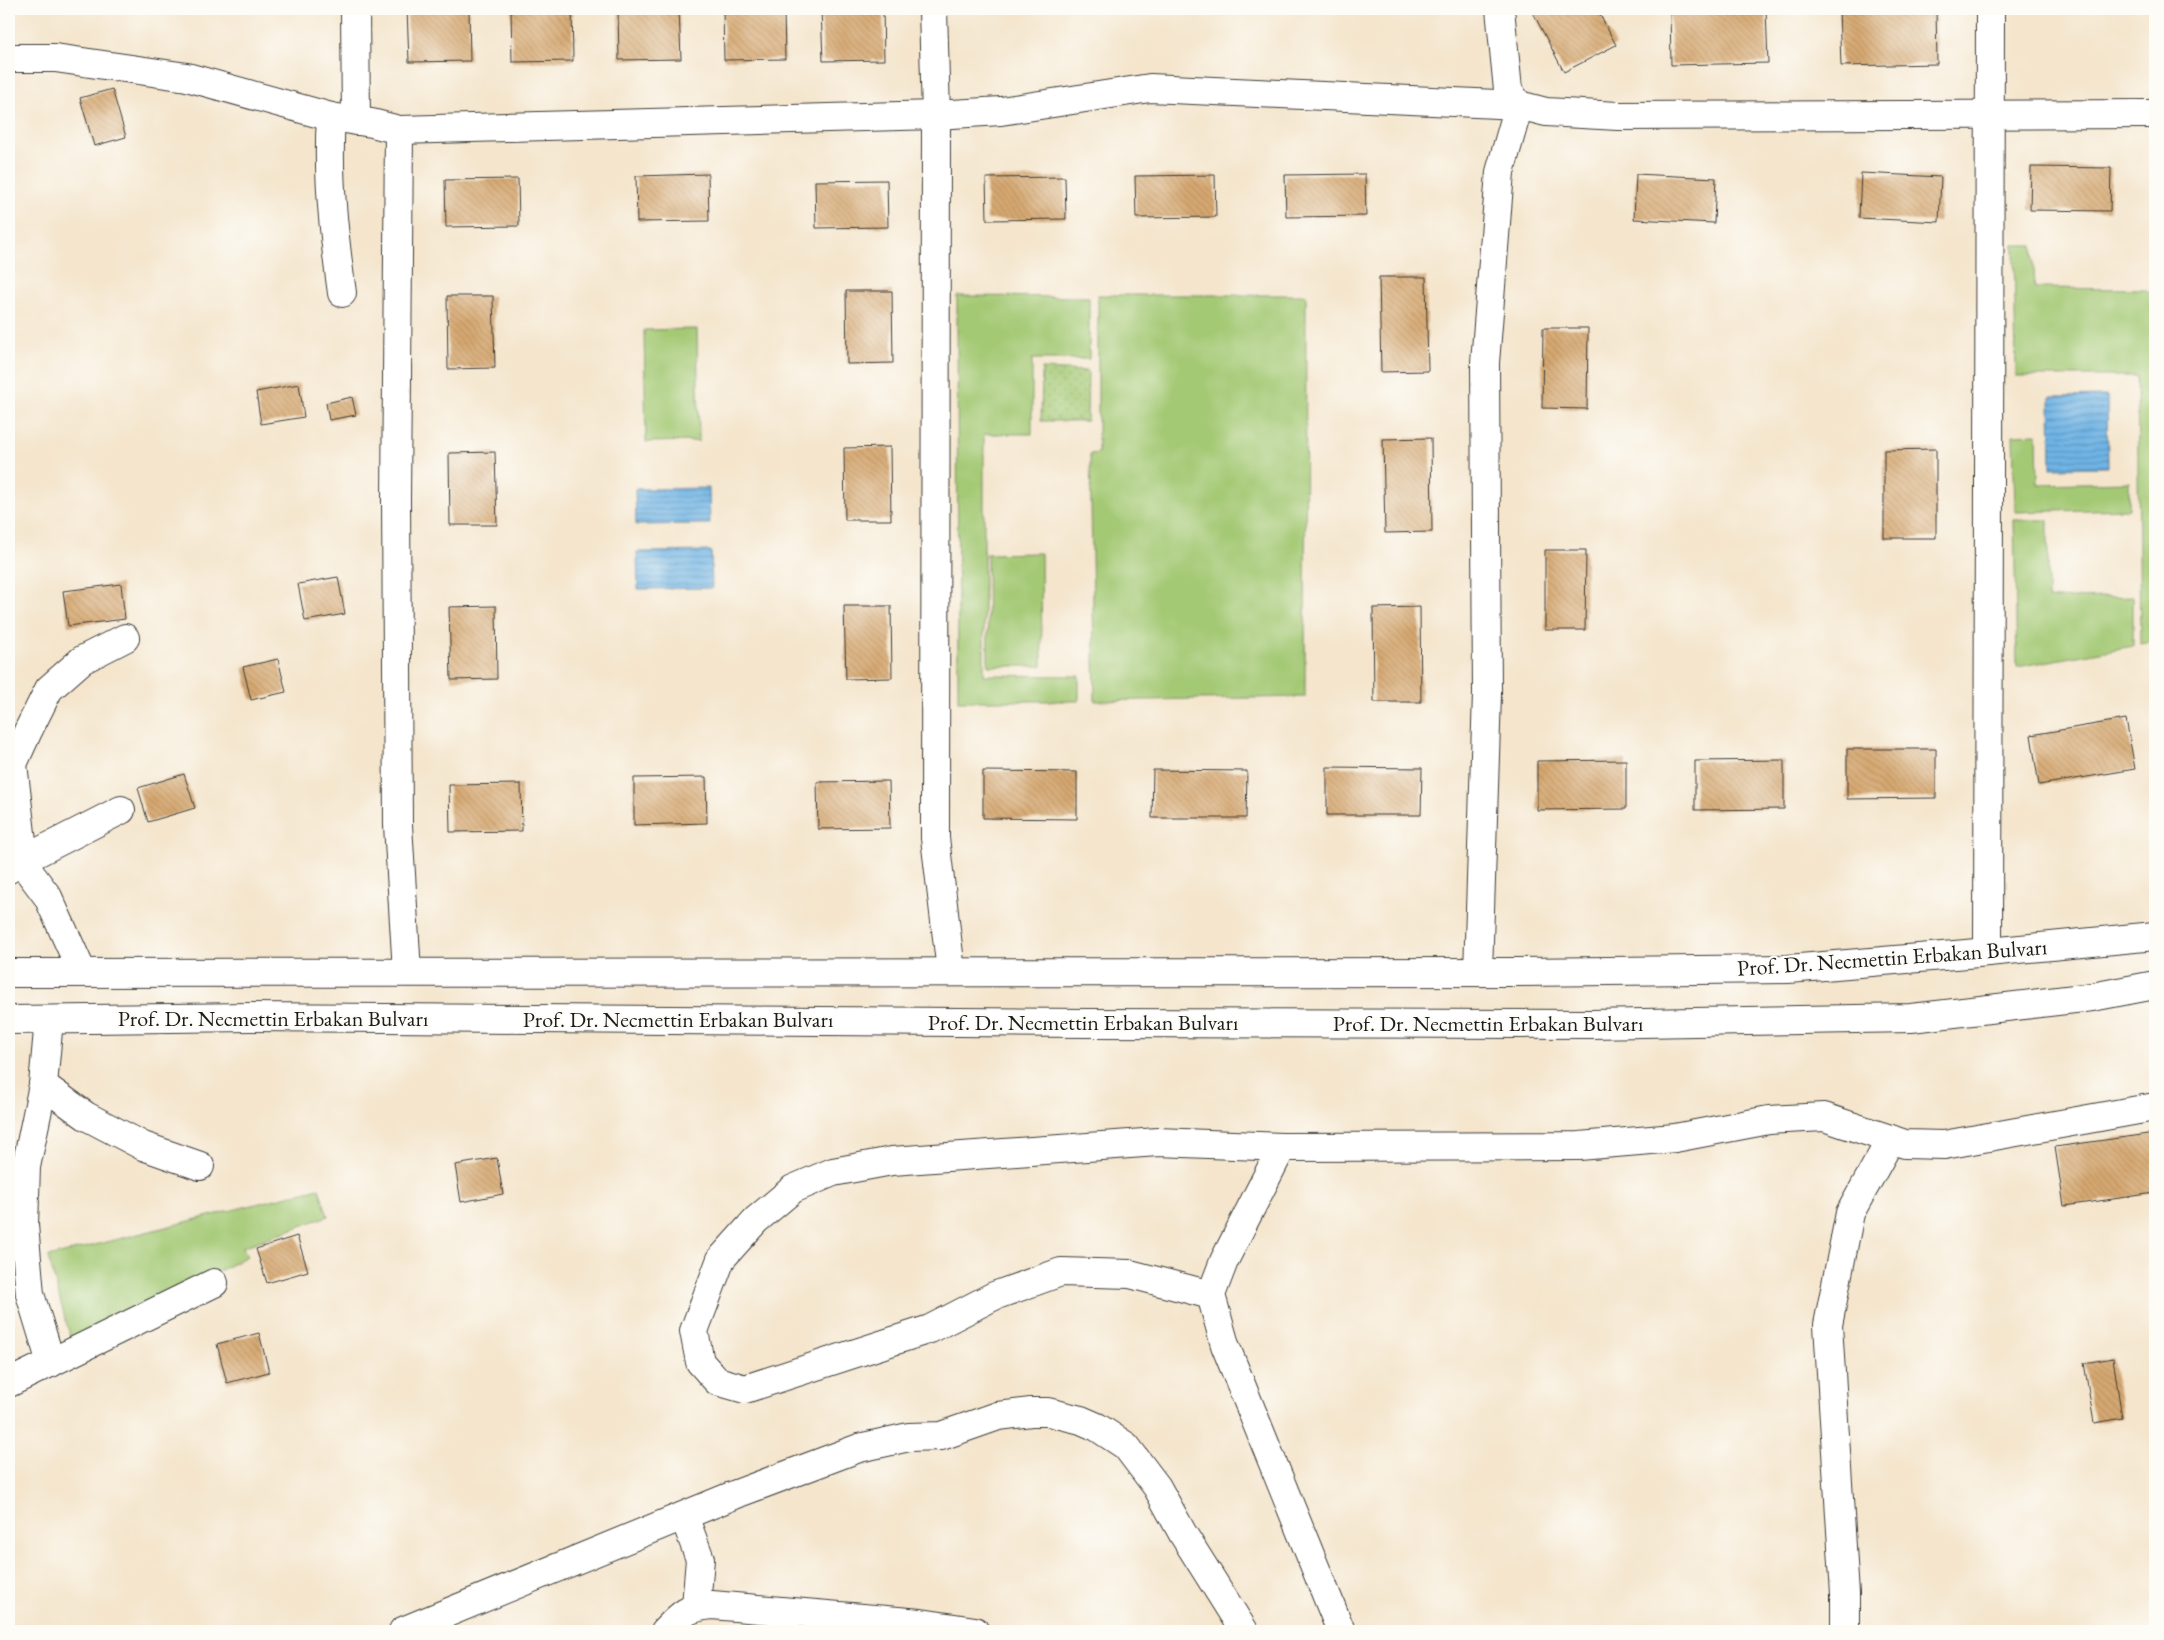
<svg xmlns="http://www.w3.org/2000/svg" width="2164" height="1640" font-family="'EB Garamond',serif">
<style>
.green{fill:#a4c974;stroke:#607248}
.park{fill:url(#park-dots);stroke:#607248}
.water{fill:url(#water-rules);stroke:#466880}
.building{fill:url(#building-back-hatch)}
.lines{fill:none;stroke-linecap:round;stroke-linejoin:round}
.minor-casing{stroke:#3c3a36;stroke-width:30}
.major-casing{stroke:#3c3a36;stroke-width:30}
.minor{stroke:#fff;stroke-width:28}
.major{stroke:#fff;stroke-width:28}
.labels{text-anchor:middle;stroke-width:4.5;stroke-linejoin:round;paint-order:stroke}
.street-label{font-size:22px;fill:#1c1c1c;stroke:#fdfcf7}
</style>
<defs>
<pattern id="park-dots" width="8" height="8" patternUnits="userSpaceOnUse" patternTransform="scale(1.25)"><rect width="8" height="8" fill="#a4c974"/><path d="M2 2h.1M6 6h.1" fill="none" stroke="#8dac64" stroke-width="1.8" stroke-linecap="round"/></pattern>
<pattern id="water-rules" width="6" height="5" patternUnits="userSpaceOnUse" patternTransform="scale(1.25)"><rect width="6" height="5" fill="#6fb4e5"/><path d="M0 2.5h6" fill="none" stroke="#5a92b9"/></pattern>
<pattern id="building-back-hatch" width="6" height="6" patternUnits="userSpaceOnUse" patternTransform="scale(1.25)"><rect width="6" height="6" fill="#d6a871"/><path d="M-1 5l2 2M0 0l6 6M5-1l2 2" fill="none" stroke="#b79061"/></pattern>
</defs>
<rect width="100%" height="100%" fill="#fdfcf7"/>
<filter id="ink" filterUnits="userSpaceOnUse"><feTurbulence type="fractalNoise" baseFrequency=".02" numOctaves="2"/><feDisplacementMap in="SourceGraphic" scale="10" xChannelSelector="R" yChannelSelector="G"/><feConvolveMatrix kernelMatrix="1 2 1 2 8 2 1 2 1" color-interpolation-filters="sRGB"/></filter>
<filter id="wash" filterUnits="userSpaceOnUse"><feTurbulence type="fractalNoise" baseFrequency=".0096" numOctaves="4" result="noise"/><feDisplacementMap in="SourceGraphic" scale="20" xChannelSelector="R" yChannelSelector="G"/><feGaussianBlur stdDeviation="1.12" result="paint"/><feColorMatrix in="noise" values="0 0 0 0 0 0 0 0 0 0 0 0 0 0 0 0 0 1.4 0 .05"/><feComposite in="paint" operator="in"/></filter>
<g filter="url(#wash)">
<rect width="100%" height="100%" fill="#f4e5cc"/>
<!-- green -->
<g class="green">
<path d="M2014 245H2033L2035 288 2144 289 2155 295V642L2140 644 2137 376H2016Z"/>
<path d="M1098 295H1306L1305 697 1095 701 1090 454 1098 453Z"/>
<path d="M957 296 1089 297V359H1032V434H984V675L1079 676V701H958Z"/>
<path d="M697 329 699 441 646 442 644 330Z"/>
<path d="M2037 434 2038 484 2129 482V509L2015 512 2013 435Z"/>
<path d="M2014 520H2048V599L2133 596V646L2017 667Z"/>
<path d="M1041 553 1042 666H988L987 554Z"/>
<path d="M319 1188 328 1216 243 1247 247 1256 74 1350 48 1257Z"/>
</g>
<!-- park -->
<path class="park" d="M1042 369 1088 371 1087 421H1041Z"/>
<!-- water -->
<g class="water">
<path d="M2107 396 2108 467 2051 468 2050 397Z"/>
<path d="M709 488 710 524 636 525 635 489Z"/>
<path d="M711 551 712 588 638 589 637 552Z"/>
</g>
<g id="blocks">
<!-- building -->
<g class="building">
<path d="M407 9H469L470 61 409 62Z"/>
<path d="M511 9H572L573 61 512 62Z"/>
<path d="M618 9H679L681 59 619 60Z"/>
<path d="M723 9H784L785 59 724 60Z"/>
<path d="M821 9H883L884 60 823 61Z"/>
<path d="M1531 9H1597L1616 45 1564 72Z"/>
<path d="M1670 9H1766L1768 63 1671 65Z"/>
<path d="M1839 9H1936L1937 64 1841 66Z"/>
<path d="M112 89 126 137 94 146 80 98Z"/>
<path d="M2031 167 2111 168 2110 211 2030 210Z"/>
<path d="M1861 173 1941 177 1939 222 1859 218Z"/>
<path d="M708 174 709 221 637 222 636 176Z"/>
<path d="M1365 174 1366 216 1286 217 1285 175Z"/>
<path d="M1636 174 1716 178 1714 223 1634 219Z"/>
<path d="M1215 175 1216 217 1136 218 1135 176Z"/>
<path d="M1065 177 1066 219 987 220 986 178Z"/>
<path d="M518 179 519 226 446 227 445 180Z"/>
<path d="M887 180 888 227 816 228 815 181Z"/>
<path d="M1379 277H1426L1428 371 1381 372Z"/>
<path d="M846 291H892L893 363 847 364Z"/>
<path d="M447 296H493L495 368 448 369Z"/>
<path d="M1543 328H1588L1587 409 1542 408Z"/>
<path d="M299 384 304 417 261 424 256 392Z"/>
<path d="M352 397 356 415 329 420 326 403Z"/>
<path d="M1431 438 1432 532 1385 533 1383 439Z"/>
<path d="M890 447 891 520H845L844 448Z"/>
<path d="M1936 449V538H1884V450Z"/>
<path d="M495 452 497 525H450L449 453Z"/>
<path d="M1545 550H1586L1585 630H1545Z"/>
<path d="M338 577 345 614 305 621 298 584Z"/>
<path d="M121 584 125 619 68 626 63 591Z"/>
<path d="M496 606 497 679 451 680 449 607Z"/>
<path d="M844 606H891L892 678 846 679Z"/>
<path d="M1420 607 1421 702H1374L1373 608Z"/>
<path d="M278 659 286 692 251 700 243 667Z"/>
<path d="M2126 719 2135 769 2039 785 2031 735Z"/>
<path d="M1847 749H1936V798L1847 799Z"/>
<path d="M1626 760V809L1537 810V761Z"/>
<path d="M1784 760V809L1695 810V761Z"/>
<path d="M1327 767 1422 768 1421 815H1327Z"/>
<path d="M1153 770 1247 771 1246 818H1152Z"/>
<path d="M983 771 1077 772V819L983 818Z"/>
<path d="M184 774 195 808 148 822 138 788Z"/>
<path d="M706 777 707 823 634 825V778Z"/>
<path d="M889 781 890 828 818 829 817 782Z"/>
<path d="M521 784 522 831 450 832 449 785Z"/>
<path d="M2155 1133V1193L2064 1206 2055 1147Z"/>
<path d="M497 1158 503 1194 461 1202 455 1165Z"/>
<path d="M297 1236 308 1271 267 1283 256 1249Z"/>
<path d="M259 1333 269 1372 227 1383 217 1344Z"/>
<path d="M2113 1358 2122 1418 2094 1423 2084 1363Z"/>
</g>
</g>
</g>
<g filter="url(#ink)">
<use href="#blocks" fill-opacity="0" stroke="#3c3a36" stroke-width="1"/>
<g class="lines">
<defs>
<g id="minor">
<path d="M355 9 356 121"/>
<path d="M933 9 936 115 935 838 951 971"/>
<path d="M1500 9 1508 90 1519 105 1546 112 1618 116 2155 114"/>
<path d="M9 58H55L187 77 331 117 372 123 399 130 936 115 1001 111 1150 88 1519 105 1500 172 1485 363 1487 694 1478 972"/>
<path d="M331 117C327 176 334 235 342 293"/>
<path d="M399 130 396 500 398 825 407 972"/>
<path d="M9 869 21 861 22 842 13 764 28 731 49 689 82 660 125 638"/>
<path d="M1988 952 1990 9"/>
<path d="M82 972 48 897 21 861 121 810"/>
<path d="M49 1020 43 1085 26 1167 24 1225 30 1294 51 1363"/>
<path d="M43 1085 86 1116 143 1146 200 1166"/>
<path d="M1282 1147 1224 1261 1211 1295 1225 1345 1341 1631"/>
<path d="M1211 1295 1130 1274 1061 1272 994 1296 930 1329 745 1389 717 1381 700 1362 694 1331 721 1259 756 1220 793 1189 833 1172 892 1161 1158 1142 1282 1147 1579 1146 1675 1138 1769 1120 1824 1117 1905 1144 1944 1145 2155 1107"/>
<path d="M9 1383 214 1283"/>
<path d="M684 1516 700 1559 696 1606"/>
<path d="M403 1631 739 1493 859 1448 909 1437 941 1436 998 1416 1031 1412H1048L1081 1420 1097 1427 1126 1446 1157 1487 1183 1534 1244 1631"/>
<path d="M665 1631C681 1614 688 1607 712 1605L921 1623 975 1631"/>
<path d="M1845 1631V1594L1828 1325 1850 1213 1891 1139"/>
</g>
<g id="major">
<path d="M9 973 1520 972 1788 969 1978 953 2155 936"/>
<path d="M9 1020 251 1017 1089 1023 1591 1024 1911 1018 2092 997 2155 985"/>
</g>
</defs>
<!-- minor casing -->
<use href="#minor" class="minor-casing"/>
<!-- major casing -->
<use href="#major" class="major-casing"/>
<!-- minor -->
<use href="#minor" class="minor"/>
<!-- major -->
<use href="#major" class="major"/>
</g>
</g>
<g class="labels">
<!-- street labels -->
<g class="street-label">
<text transform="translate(1892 957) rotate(-4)" y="8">Prof. Dr. Necmettin Erbakan Bulvarı</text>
<text x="273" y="1026">Prof. Dr. Necmettin Erbakan Bulvarı</text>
<text x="678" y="1027">Prof. Dr. Necmettin Erbakan Bulvarı</text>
<text x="1083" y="1030">Prof. Dr. Necmettin Erbakan Bulvarı</text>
<text x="1488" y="1031">Prof. Dr. Necmettin Erbakan Bulvarı</text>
</g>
</g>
<!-- margin -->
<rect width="2164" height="1640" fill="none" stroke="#fdfcf7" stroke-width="30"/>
</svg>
